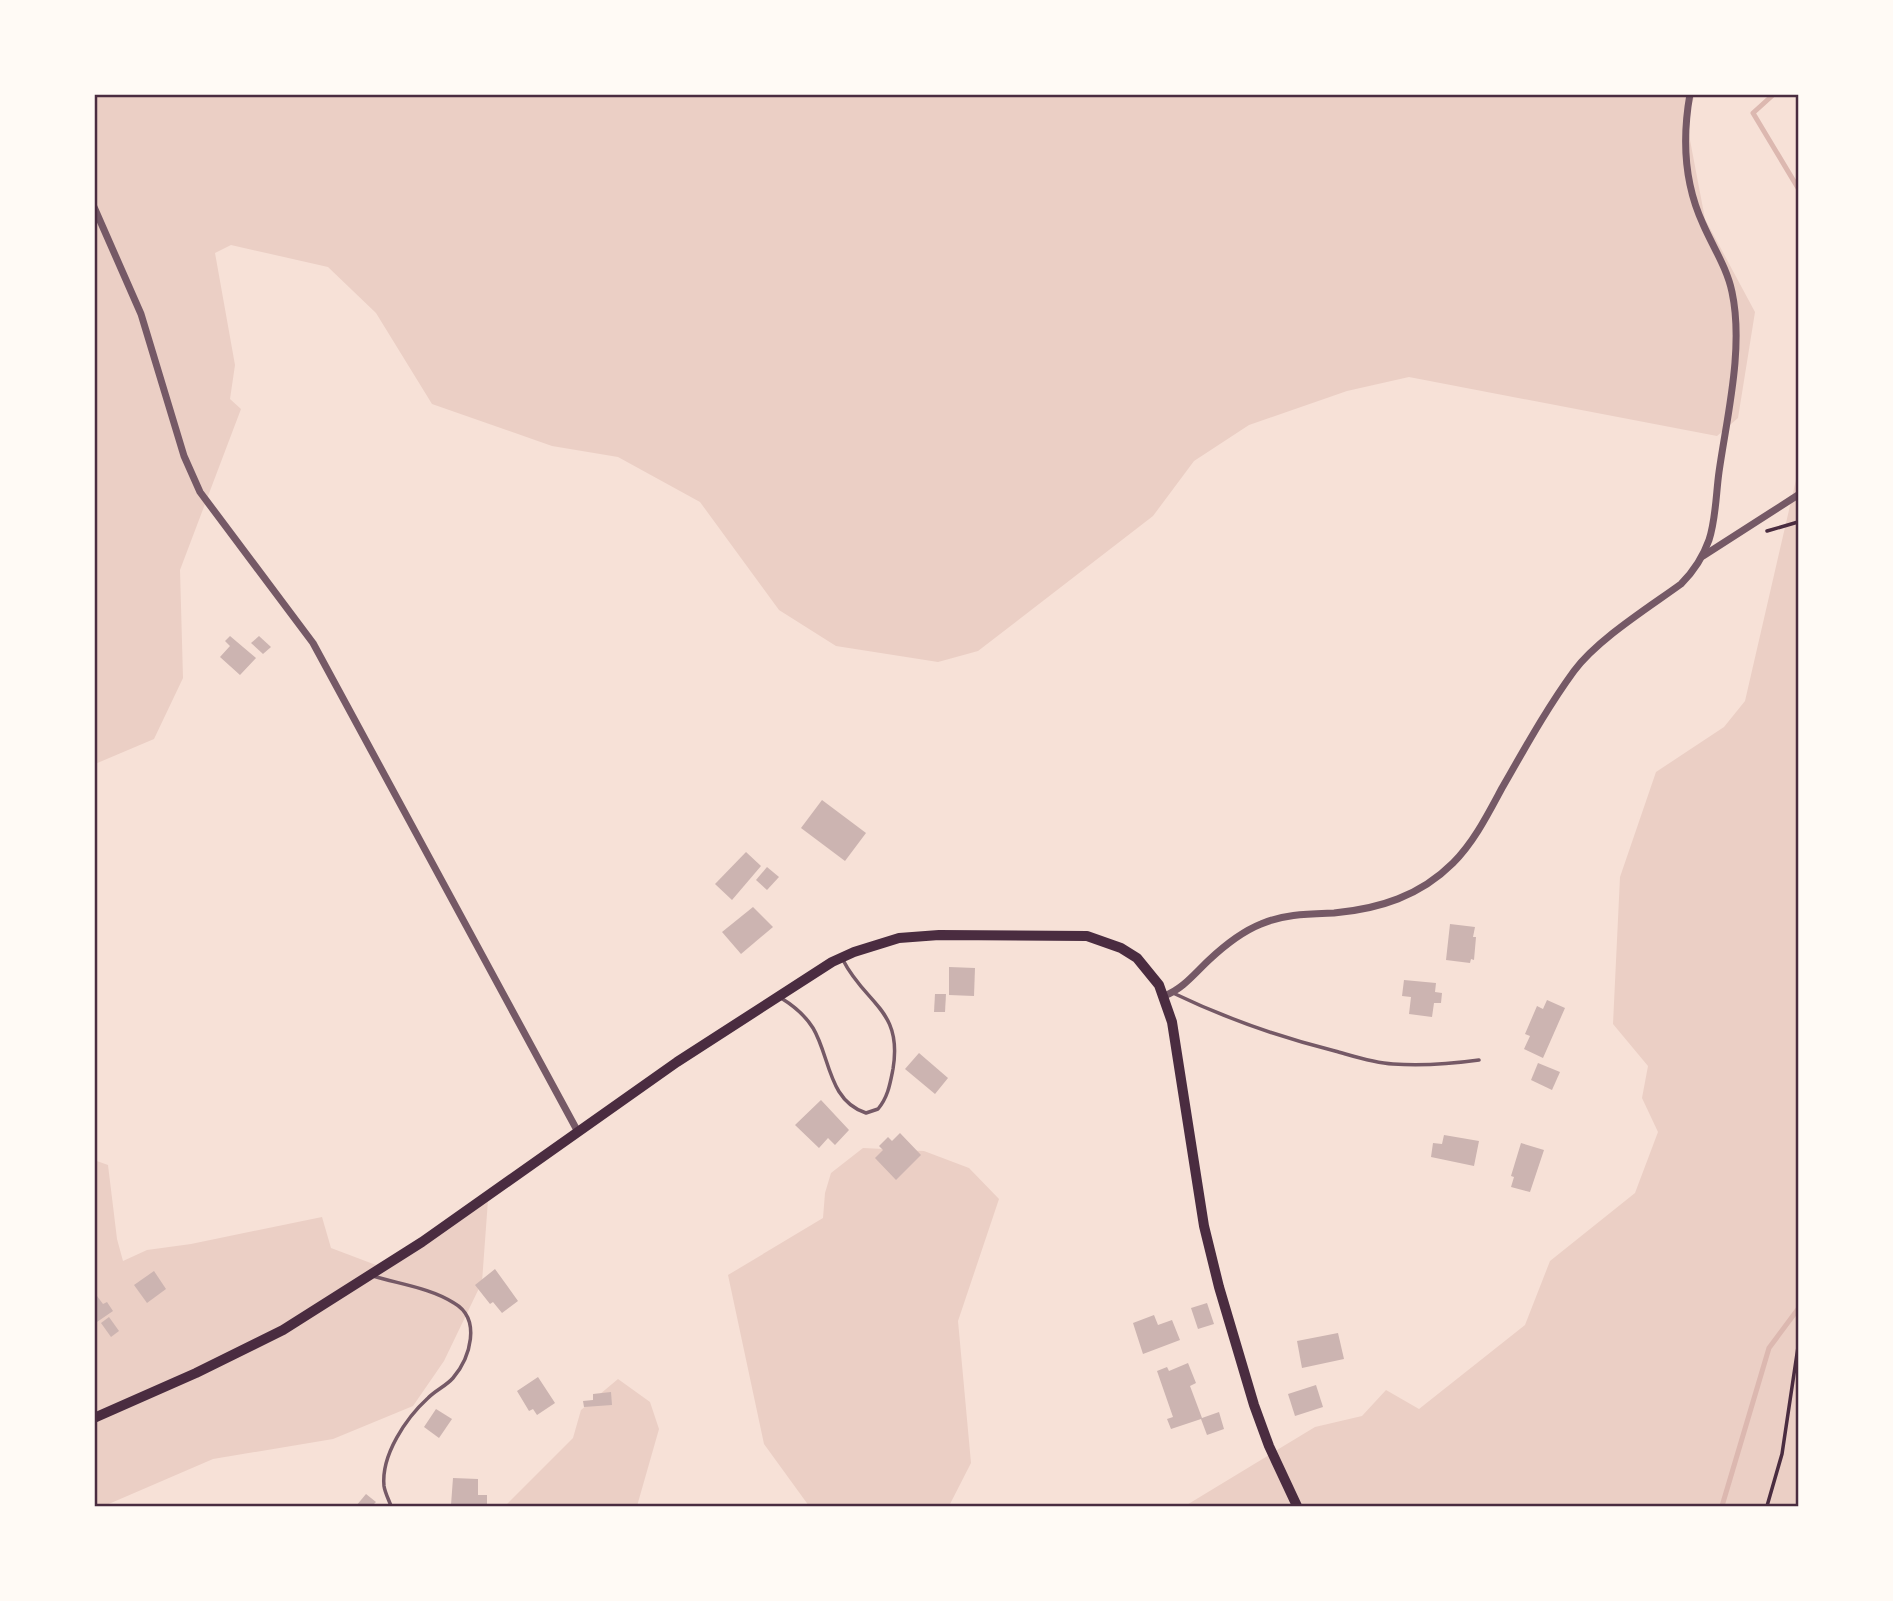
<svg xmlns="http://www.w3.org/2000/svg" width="1893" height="1601" font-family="'Noto Sans',sans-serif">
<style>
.green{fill:#ebcfc5}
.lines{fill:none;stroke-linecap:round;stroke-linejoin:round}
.stream{stroke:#dcb8b0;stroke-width:5}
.building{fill:#ccb4b1}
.path{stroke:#4a2c40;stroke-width:3.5}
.service{stroke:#755966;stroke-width:3.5}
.minor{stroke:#755966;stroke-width:7}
.secondary{stroke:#4a2c40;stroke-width:10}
.neatline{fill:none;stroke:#4a2c40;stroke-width:2.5}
</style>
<rect width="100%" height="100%" fill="#f7e1d7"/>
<!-- green -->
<g class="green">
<path d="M95 95H1695L1686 119 1705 219 1755 312 1738 418 1717 436 1409 377 1347 391 1249 425 1194 461 1153 516 978 651 938 662 836 646 779 610 700 502 618 457 552 446 432 404 376 313 328 267 231 245 215 253 235 365 230 399 241 409 180 570 183 678 154 739 95 764Z"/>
<path d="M1798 471V1506H1185L1315 1427 1362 1416 1386 1390 1419 1409 1525 1325 1550 1261 1635 1193 1658 1132 1642 1098 1648 1066 1613 1024 1620 877 1656 772 1724 727 1745 701Z"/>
<path d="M863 1148 924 1151 969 1168 999 1199 958 1321 971 1463 949 1506H809L764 1444 728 1275 823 1218 825 1193 831 1173Z"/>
<path d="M94 1160 108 1165 117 1239 123 1261 147 1250 191 1244 322 1217 331 1248 376 1265 488 1200 482 1282 444 1361 413 1406 333 1439 213 1459 104 1506H95Z"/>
<path d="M618 1379 650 1402 659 1429 637 1506H505L573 1438 581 1410Z"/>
</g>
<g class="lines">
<!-- stream -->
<g class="stream">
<path d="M1774 94 1753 113 1798 188"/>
<path d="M1722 1506 1769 1348 1798 1309"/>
</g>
</g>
<!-- building -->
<g class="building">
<path d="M230 636 256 658 240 675 220 657 230 646 225 641Z"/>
<path d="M259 636 271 647 263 654 251 643Z"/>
<path d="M822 800 866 833 845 861 801 828Z"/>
<path d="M746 852 761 866 732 900 715 884Z"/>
<path d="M767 867 779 877 767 890 756 880Z"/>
<path d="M753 907 773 927 741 954 722 932Z"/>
<path d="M1450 924 1475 927 1473 937H1476L1474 960 1471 959 1470 963 1446 960Z"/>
<path d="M949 967 975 968 974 996 949 995Z"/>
<path d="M1404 980 1436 983 1435 992 1442 993 1441 1003H1434L1432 1017 1409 1014 1411 997 1402 996Z"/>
<path d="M935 994H946L945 1012H934Z"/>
<path d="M1547 1000 1565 1008 1543 1058 1524 1049 1530 1036 1525 1034 1537 1006 1543 1009Z"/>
<path d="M919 1053 948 1078 935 1094 905 1069Z"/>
<path d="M1538 1063 1560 1072 1552 1090 1531 1080Z"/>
<path d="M821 1100 849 1130 835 1145 828 1138 819 1148 795 1125Z"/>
<path d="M900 1133 921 1155 896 1180 875 1158 883 1150 879 1146 888 1137 892 1141Z"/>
<path d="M1444 1135 1479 1141 1474 1166 1431 1157 1433 1143 1442 1144Z"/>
<path d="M1521 1143 1544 1150 1530 1192 1511 1187 1514 1177 1511 1176Z"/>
<path d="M495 1269 518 1301 502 1313 493 1302 490 1304 475 1285Z"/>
<path d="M154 1271 166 1289 147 1303 134 1285Z"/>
<path d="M97 1296 103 1304 107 1302 113 1311 94 1324V1298Z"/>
<path d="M1207 1303 1214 1324 1198 1329 1191 1308Z"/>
<path d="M1154 1315 1158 1325 1172 1320 1180 1340 1143 1354 1133 1323Z"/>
<path d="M109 1317 119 1331 111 1337 101 1323Z"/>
<path d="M1338 1333 1344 1359 1302 1368 1297 1341Z"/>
<path d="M1188 1363 1196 1383 1190 1386 1202 1418 1219 1412 1224 1429 1207 1435 1201 1419 1171 1429 1167 1419 1173 1417 1157 1371 1167 1367 1169 1371Z"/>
<path d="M538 1377 555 1403 537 1415 533 1409 529 1411 517 1391Z"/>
<path d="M1316 1385 1323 1407 1295 1416 1288 1394Z"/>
<path d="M611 1392 612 1405 584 1407 583 1401 593 1400V1394Z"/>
<path d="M436 1409 452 1419 439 1438 424 1427Z"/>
<path d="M453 1478 478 1479V1495H487V1506L451 1505Z"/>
<path d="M366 1494 376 1502 372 1506H356Z"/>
</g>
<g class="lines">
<!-- path -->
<g class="path">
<path d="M1767 531 1798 522"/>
<path d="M1767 1506 1782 1454 1798 1347"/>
</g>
<!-- service -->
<g class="service">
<path d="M1173 993C1225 1018 1279 1037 1335 1051 1353 1056 1373 1063 1393 1064 1422 1066 1450 1064 1479 1060"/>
<path d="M781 998C794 1006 805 1015 813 1028 830 1056 828 1101 866 1113L878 1109C888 1097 890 1084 893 1069 903 1009 865 1004 843 960"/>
<path d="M373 1276C399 1284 431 1288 454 1303 482 1319 470 1358 453 1378 446 1386 436 1390 428 1398 406 1418 381 1455 384 1486 385 1493 389 1500 391 1506"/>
</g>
<!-- minor -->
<g class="minor">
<path d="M94 207 141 314 184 456 200 492 313 643 578 1132"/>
<path d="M1703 556 1798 495"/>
<path d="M1164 996C1183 989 1195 973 1209 960 1225 945 1241 932 1261 924 1284 914 1309 914 1334 913 1379 909 1420 896 1453 863 1474 842 1488 814 1502 788 1525 748 1547 708 1574 671 1598 639 1648 608 1681 584 1694 571 1703 557 1709 540 1716 519 1716 493 1719 472 1727 416 1744 348 1732 292 1727 268 1713 247 1703 224 1684 183 1682 139 1690 94"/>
</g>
<!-- secondary -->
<path class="secondary" d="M94 1418 196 1373 283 1330 422 1242 677 1062 832 962 854 952 899 938 939 935 1087 936 1121 948 1137 958 1159 985 1172 1022 1204 1226 1219 1287 1254 1405 1269 1446 1297 1506"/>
</g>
<!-- border -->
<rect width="1893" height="1601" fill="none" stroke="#fffaf5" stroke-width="192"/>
<rect x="96" y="96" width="1701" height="1409" class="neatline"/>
</svg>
